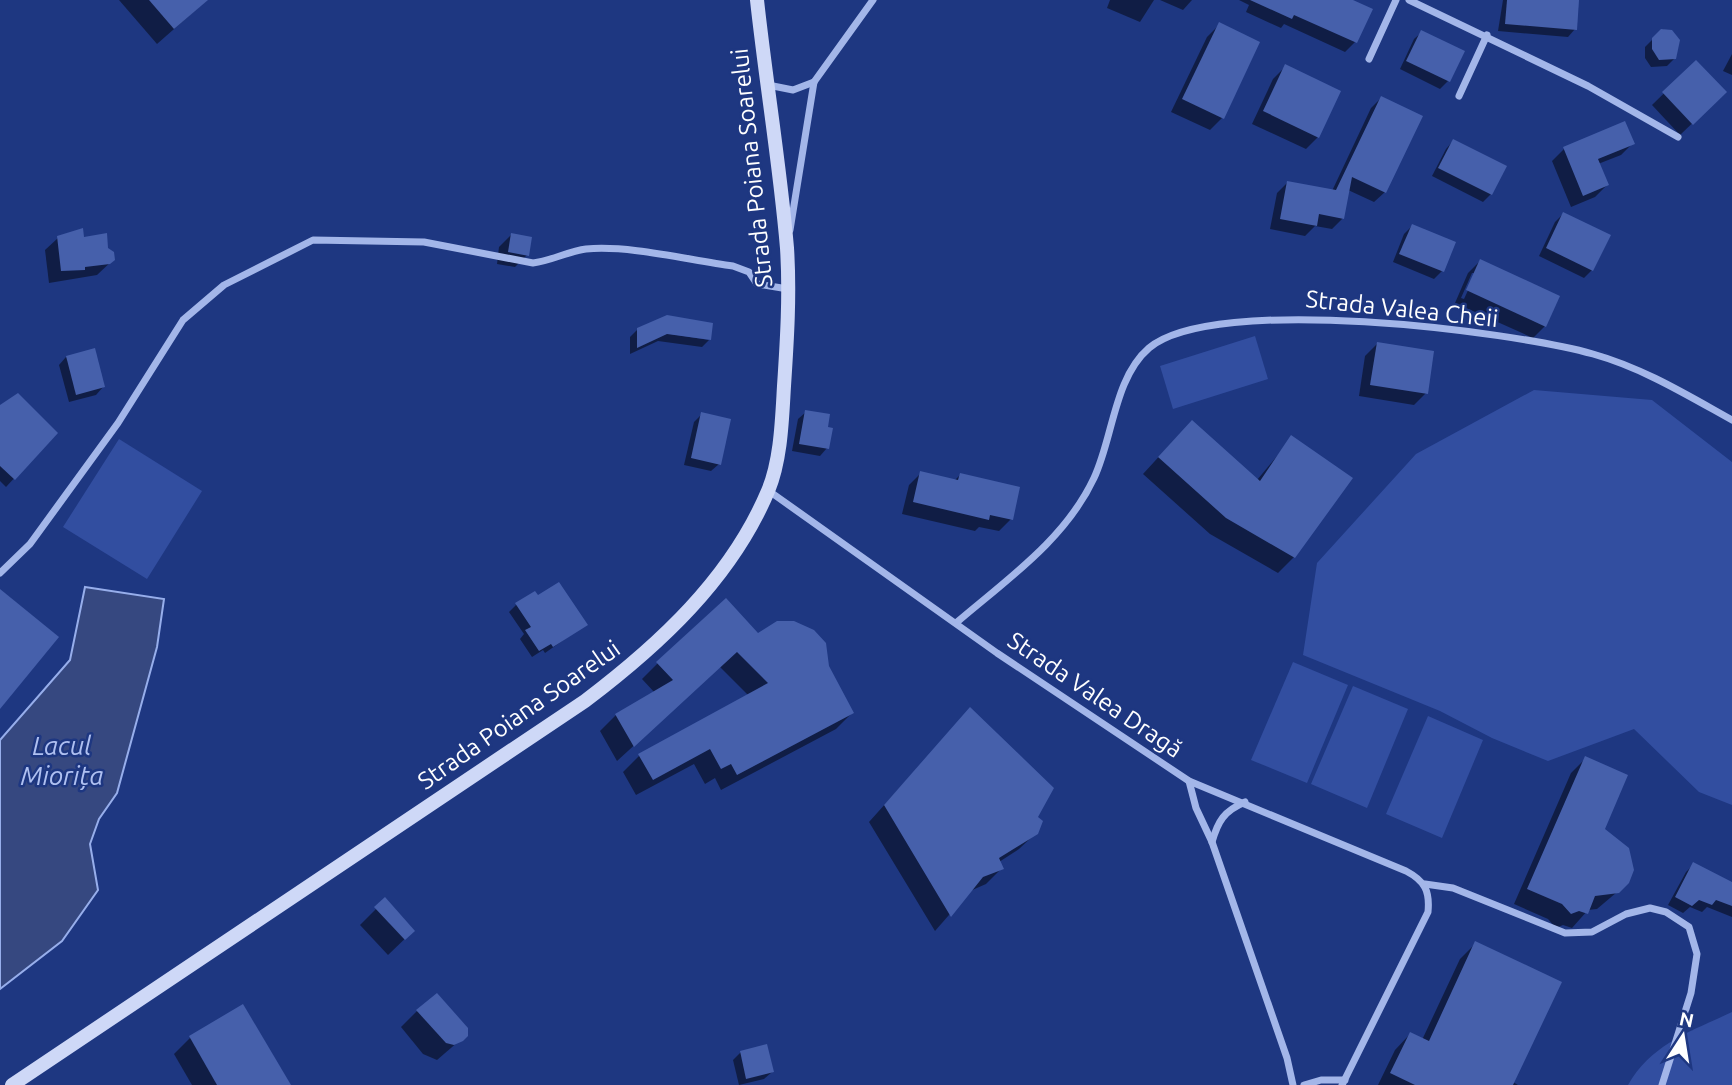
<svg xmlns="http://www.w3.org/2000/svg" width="1732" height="1085" font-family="Ubuntu,sans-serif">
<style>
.green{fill:#324ea0}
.water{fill:#364880;stroke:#97aeeb;stroke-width:2}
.shadow{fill:#0007;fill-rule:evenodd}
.building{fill:#4660ab}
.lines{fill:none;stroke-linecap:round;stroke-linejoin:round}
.street{stroke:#a3b6e9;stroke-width:7}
.secondary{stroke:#ced8f7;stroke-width:14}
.labels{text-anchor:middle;stroke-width:5;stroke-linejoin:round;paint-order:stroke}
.street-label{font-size:24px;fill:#fff;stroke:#1e3781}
.water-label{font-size:26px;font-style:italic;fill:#afc0f1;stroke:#1e3781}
</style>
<rect width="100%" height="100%" fill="#1e3781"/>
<!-- green -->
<g class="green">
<path d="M1255 336 1268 379 1173 409 1160 366Z"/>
<path d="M1534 390 1652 400 1732 462V805L1699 792 1634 729 1548 761 1492 738 1440 711 1303 655 1317 563 1416 454Z"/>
<path d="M119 439 202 491 147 579 63 527Z"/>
<path d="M1293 662 1348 685 1307 783 1251 760Z"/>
<path d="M1353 686 1408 709 1367 808 1311 784Z"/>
<path d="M1428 716 1483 740 1442 838 1386 814Z"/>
<path d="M1732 1012V1085H1628C1651 1044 1692 1031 1732 1012Z"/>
</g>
<!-- water -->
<path class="water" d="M85 587 164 599 157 647 117 793 99 819 90 844 98 890 62 941 0 989V740L70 660Z"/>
<!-- shadow -->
<g class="shadow">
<path d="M119 0H207L157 44Z"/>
<path d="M1110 0H1154L1140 22 1107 8Z"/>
<path d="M1160 0H1192L1183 10Z"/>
<path d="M1239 0H1349L1370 10 1355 42 1345 52 1284 24 1281 28 1246 12 1249 5Z"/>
<path d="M1503 0H1577L1575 29 1568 37 1498 31Z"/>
<path d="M1219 25 1258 43 1222 118 1210 130 1171 112 1207 37Z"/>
<path d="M1663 29 1678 44 1675 58 1667 66 1651 67 1645 58V47Z"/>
<path d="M1422 32 1463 52 1448 81 1440 89 1400 69 1414 39Z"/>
<path d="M1732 54V75L1723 71Z"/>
<path d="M1696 62 1725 92 1680 135 1652 105Z"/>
<path d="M1285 67 1318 137 1306 149 1252 124 1273 79Z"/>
<path d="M1381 98 1385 192 1374 202 1348 190 1343 218 1332 229 1315 226 1305 236 1270 229 1277 193 1287 183 1332 191 1371 108Z"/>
<path d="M1453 141 1491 194 1483 202 1432 176 1446 149Z"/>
<path d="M1633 143 1621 155 1598 164 1607 185 1595 197 1571 207 1552 161 1564 149Z"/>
<path d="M1563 214 1592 270 1584 278 1539 256 1555 222Z"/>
<path d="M1412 226 1442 271 1434 279 1393 262 1404 234Z"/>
<path d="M511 235 527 255 515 267 497 264 499 247Z"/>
<path d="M58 238 82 239 107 249 114 259 97 275 49 283 45 250Z"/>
<path d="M1480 261 1545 326 1533 338 1455 303 1468 273ZM1472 273H1476L1464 299 1461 298Z"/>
<path d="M638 329 709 340 702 347 658 341 630 354V337Z"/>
<path d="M1377 344 1426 393 1414 405 1359 396 1365 356Z"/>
<path d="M66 357 103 387 96 395 69 402 59 365Z"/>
<path d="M0 408 56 433 6 487 0 481Z"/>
<path d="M806 412 827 448 820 456 792 451 798 419Z"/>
<path d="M702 414 719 464 711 471 684 465 694 422Z"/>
<path d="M1176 438 1257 480 1292 438 1294 557 1278 573 1210 534 1143 474Z"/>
<path d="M921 473 954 481 960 475 1011 519 999 531 979 527 975 531 902 514 909 485Z"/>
<path d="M516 605 585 625 545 653 543 650 532 657 520 639 524 634 509 612Z"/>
<path d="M758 635 828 666 852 713 836 729 721 790 715 778 705 784 694 764 636 795 623 772 639 756 749 696 720 667 617 761 600 731 616 715 655 693 642 679 658 663Z"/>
<path d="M955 726 1036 817V833L1019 849 999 862 1002 868 986 884 970 891 935 931 869 822Z"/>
<path d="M1586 758 1602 829 1623 887 1597 909 1588 910 1572 928 1563 925 1556 928 1548 919 1514 904 1571 773Z"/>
<path d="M1694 864 1732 884V917L1707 907 1702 912 1690 907 1683 913 1668 905 1686 872Z"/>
<path d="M376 909 413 931 388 955 360 925Z"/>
<path d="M1476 943 1513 1082 1518 1085H1378L1395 1050 1410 1034 1422 1040 1460 959Z"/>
<path d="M243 1007 289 1085H192L174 1054 190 1038Z"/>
<path d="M417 1011 466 1035 437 1060 423 1054 401 1027Z"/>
<path d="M741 1052 772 1072 764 1079 739 1085 733 1060Z"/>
</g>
<!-- building -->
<g class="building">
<path d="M149 0H208L174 29Z"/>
<path d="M1250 0H1353L1373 9 1357 43 1294 15 1292 19Z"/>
<path d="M1507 0H1579L1577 30 1505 24Z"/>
<path d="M1219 22 1260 42 1224 119 1182 99Z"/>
<path d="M1661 29 1672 30 1680 40 1676 59 1659 60 1652 49V38Z"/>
<path d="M1421 30 1465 51 1450 82 1406 61Z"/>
<path d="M1696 60 1727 92 1693 125 1662 92Z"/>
<path d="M1285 64 1341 91 1319 138 1263 111Z"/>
<path d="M1381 96 1423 116 1386 193 1352 177 1344 219 1319 214 1317 226 1280 219 1287 181 1336 190Z"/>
<path d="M1625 121 1635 144 1598 159 1609 185 1583 196 1563 147Z"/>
<path d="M1453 139 1507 166 1492 195 1438 168Z"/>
<path d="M1563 212 1611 235 1593 271 1546 248Z"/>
<path d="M1412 224 1456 242 1444 272 1399 254Z"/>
<path d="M83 228 84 237 107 233 108 248 114 252 115 260 110 264 85 267V270L61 271 57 236Z"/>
<path d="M511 233 532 237 529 256 508 252Z"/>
<path d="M1480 259 1560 296 1546 327 1466 290Z"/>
<path d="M667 315 713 323 711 340 667 334 637 348V328Z"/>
<path d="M1377 342 1434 351 1428 394 1370 385Z"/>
<path d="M95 348 105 387 76 395 66 356Z"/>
<path d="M18 393 58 433 15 480 0 466V405Z"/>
<path d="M805 410 830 414 828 427 833 428 829 449 799 444Z"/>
<path d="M701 412 731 419 721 465 691 458Z"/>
<path d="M1192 420 1260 481 1291 435 1353 478 1295 558 1226 518 1158 457Z"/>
<path d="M920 471 958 480 960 473 1020 487 1013 520 990 515 989 520 913 502Z"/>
<path d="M559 582 588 625 553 647 551 644 539 651 525 630 531 627 515 603 535 591 538 595Z"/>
<path d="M0 589 59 637 0 709Z"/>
<path d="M726 598 758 633 777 621H794L814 630 826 643 829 666 854 713 737 775 731 764 721 769 710 749 653 780 638 754 768 683 737 652 634 747 615 714 673 680 656 662Z"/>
<path d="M970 707 1054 788 1038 817 1043 821 1038 834 999 858 1004 869 983 877 951 917 884 805Z"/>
<path d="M1585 756 1628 775 1605 829 1629 848 1634 870 1629 883 1619 893 1595 896 1588 914 1579 911 1571 914 1562 904 1527 889Z"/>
<path d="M1693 862 1732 882V906L1716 900 1712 905 1699 900 1692 906 1675 897Z"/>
<path d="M385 897 415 931 405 940 374 907Z"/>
<path d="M1475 941 1562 982 1513 1085H1415L1390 1073 1410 1032 1429 1041Z"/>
<path d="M437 993 468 1028V1036L463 1041 454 1045 446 1043 416 1010Z"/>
<path d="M243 1004 291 1085H217L189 1036Z"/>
<path d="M767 1044 774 1072 746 1079 740 1051Z"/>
</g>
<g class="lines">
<!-- street -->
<g class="street">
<path d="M1409 0 1588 86 1678 137"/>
<path d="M1369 59 1396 0"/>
<path d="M768 85 793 90 814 82"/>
<path d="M1459 96 1487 35"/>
<path d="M790 230 814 82 873 0"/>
<path d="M769 491 997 653 1189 781 1406 871C1425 881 1430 891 1428 912L1342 1085"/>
<path d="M0 573 30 544 118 423 183 320 224 285 313 240 424 242 533 263C551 261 569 251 586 249 630 245 688 260 733 266L749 272 757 284 788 289"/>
<path d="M956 623C1006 580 1065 540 1094 478 1113 438 1114 378 1149 348 1214 293 1511 331 1593 354 1643 368 1687 395 1732 420"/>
<path d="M1189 781 1196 808 1212 842 1287 1058 1293 1085"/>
<path d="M1212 842C1218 821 1224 811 1245 802"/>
<path d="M1425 884 1453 888 1565 933 1592 932 1626 914 1650 908 1666 912 1689 927 1697 954 1691 993 1662 1085"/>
<path d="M1304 1085 1321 1080H1345"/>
</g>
<!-- secondary -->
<path class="secondary" d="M12 1085 585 701C659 645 731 579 768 491 781 460 782 420 784 386 787 341 790 294 787 248 780 165 766 83 757 0"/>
</g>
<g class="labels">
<!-- street labels -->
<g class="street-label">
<text transform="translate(752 168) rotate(-96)" y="8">Strada Poiana Soarelui</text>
<text transform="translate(1402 309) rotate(6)" y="8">Strada Valea Cheii</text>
<text transform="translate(1095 695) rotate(34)" y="8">Strada Valea Dragă</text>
<text transform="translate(519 715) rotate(-35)" y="8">Strada Poiana Soarelui</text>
</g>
<!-- water labels -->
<g class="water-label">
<text x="62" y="755">Lacul<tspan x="62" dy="30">Miorița</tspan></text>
</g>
</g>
<!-- north arrow -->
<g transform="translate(1683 1036) rotate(12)" stroke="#1e3781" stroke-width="5" paint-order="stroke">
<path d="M0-5L12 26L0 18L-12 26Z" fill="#ffffff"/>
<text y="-10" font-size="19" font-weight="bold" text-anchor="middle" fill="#ffffff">N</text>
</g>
</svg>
